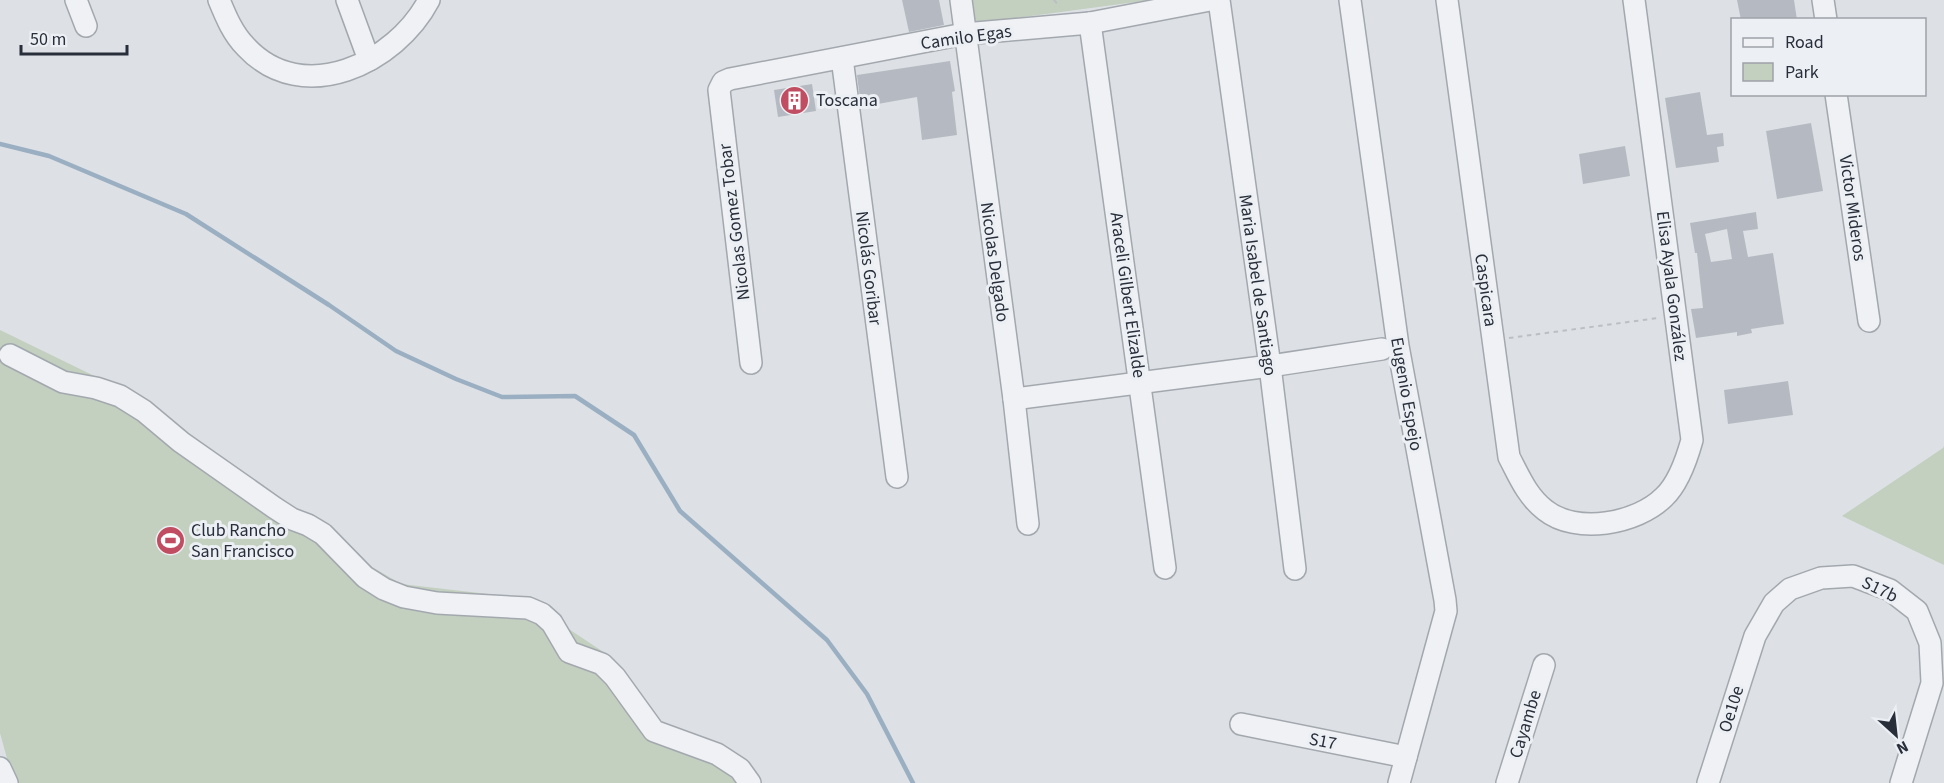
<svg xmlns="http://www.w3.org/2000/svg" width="1944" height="783" font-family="'Source Sans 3',sans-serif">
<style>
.green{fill:#c3cfbf}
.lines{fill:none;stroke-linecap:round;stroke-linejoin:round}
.stream{stroke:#9bafc2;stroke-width:4.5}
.building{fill:#b5bac2;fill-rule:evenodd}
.minor-casing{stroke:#a3a8af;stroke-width:24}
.path{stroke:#bbbfc4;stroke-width:2;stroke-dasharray:4.5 4.5;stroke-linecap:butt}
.minor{stroke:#eff1f4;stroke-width:21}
.labels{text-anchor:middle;stroke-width:6;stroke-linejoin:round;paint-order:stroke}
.street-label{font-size:18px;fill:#282f3b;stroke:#eceff3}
.poi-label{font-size:18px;fill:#282f3b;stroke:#eceff3;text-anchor:start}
</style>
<rect width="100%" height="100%" fill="#dde1e5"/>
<!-- green -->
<g class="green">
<path d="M966 0H1151L970 24Z"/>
<path d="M0 330 156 406 289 515 324 522 357 558 401 584 522 598 614 659 655 721 756 783H19L8 762 0 733Z"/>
<path d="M1944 446V565L1842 516 1943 448Z"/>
</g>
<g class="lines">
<!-- stream -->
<path class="stream" d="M0 144 49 156 186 214 329 305 396 351 456 379 502 397 575 396 634 435 680 511 827 640 867 694 913 783"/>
</g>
<!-- building -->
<g class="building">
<path d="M902 0H939L944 25 909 32Z"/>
<path d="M1737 0H1794L1797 20H1741Z"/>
<path d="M950 61 955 91 952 92 957 135 922 140 917 97 861 107 857 75Z"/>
<path d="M812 84 816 111 778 117 774 90Z"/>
<path d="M1700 92 1707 135 1723 133 1724 146 1717 147 1719 162 1676 168 1665 98Z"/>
<path d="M1811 123 1823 191 1777 199 1766 131Z"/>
<path d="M1625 146 1630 176 1583 184 1579 154Z"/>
<path d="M1756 212 1758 229 1743 231 1748 257 1773 253 1784 324 1751 329 1752 333 1737 336V332L1696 338 1691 309 1703 308 1697 253H1695L1690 223ZM1727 229 1732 259 1711 262 1705 234Z"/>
<path d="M1788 381 1793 415 1728 424 1724 390Z"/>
</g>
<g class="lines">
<defs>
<g id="minor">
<path d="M76 0 86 26"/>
<path d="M219 0C226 17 233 34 246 47 303 108 396 63 429 0"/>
<path d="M347 0 369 60"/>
<path d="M961 0 1014 399 1028 524"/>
<path d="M1219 0 1270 366 1295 569"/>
<path d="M1350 0 1398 346 1445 600 1446 611 1399 783"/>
<path d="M1447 0 1509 457C1519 476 1527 496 1545 510 1576 535 1637 524 1664 497 1679 483 1687 458 1692 440L1634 0"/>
<path d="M1823 0 1826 20"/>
<path d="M1090 23 1165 568"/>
<path d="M842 58 897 477"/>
<path d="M1836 94 1869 321"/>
<path d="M10 355 63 382 96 388 120 396 144 411 181 442 275 508 292 519 308 525 323 534 365 577 384 589 404 597 437 603 528 608 542 614 552 623 569 652 602 664 615 677 654 731 717 754 740 769 750 783"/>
<path d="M751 363 719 90 723 82 730 79 964 34 1090 23 1210 0"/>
<path d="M1014 399 1270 366 1382 349"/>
<path d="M1241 724 1406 757"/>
<path d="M0 768 7 783"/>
<path d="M1507 783 1544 665"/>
<path d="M1708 783 1755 636 1774 603 1790 589 1821 578 1853 576 1890 590 1917 611 1930 643 1932 683 1901 783"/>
</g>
</defs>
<!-- minor casing -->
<use href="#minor" class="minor-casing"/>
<!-- path -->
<g class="path">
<path d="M1054 0 1060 7"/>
<path d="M1509 338 1658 318"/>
</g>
<!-- minor -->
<use href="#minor" class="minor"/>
</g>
<!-- icons -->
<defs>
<symbol id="building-disc" viewBox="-11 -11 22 22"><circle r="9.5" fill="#c04d61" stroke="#eceff3"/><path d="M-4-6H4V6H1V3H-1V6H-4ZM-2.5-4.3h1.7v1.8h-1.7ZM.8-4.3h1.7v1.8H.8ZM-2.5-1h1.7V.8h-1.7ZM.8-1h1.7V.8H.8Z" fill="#fff"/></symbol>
<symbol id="stadium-disc" viewBox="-11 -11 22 22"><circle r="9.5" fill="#c04d61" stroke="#eceff3"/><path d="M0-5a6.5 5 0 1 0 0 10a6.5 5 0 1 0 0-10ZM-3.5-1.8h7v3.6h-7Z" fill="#fff"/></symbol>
</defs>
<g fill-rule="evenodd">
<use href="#building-disc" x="778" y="84" width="33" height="33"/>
<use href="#stadium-disc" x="154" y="524" width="33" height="33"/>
</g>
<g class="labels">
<!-- street labels -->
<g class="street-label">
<text transform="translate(966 37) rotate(-8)" y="6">Camilo Egas</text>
<text transform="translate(1853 208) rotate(82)" y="6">Victor Mideros</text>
<text transform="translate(734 222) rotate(-97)" y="6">Nicolas Gomez Tobar</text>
<text transform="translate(995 262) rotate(82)" y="6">Nicolas Delgado</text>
<text transform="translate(869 268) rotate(83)" y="6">Nicolás Goribar</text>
<text transform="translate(1258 285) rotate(82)" y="6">Maria Isabel de Santiago</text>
<text transform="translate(1672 286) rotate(83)" y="6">Elisa Ayala González</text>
<text transform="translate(1486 290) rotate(82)" y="6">Caspicara</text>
<text transform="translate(1128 295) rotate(82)" y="6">Araceli Gilbert Elizalde</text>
<text transform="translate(1407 394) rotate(80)" y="6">Eugenio Espejo</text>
<text transform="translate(1880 589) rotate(26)" y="6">S17b</text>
<text transform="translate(1731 709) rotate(-73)" y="6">Oe10e</text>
<text transform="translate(1525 724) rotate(-73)" y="6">Cayambe</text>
<text transform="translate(1323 741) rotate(11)" y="6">S17</text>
</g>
<!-- poi labels -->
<g class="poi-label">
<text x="816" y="106">Toscana</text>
<text x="191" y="536">Club Rancho<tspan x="191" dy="21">San Francisco</tspan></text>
</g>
</g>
<!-- legend -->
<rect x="1731" y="18" width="195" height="78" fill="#eceff3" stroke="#9ea2a9" stroke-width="1.5"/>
<rect x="1743" y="38" width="30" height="9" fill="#eff1f4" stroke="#9ea2a9" stroke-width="1.5"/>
<text x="1785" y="48" font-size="18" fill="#282f3b">Road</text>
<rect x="1743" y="63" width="30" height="18" fill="#c3cfbf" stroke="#9ea2a9" stroke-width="1.5"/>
<text x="1785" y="78" font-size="18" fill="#282f3b">Park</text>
<!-- north arrow -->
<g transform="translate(1896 735) rotate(153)" stroke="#eceff3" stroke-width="4.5" paint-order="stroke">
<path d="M0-4.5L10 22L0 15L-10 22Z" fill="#282f3b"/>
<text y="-9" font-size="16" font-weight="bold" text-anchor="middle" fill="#282f3b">N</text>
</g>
<!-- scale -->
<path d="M21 45v9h106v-9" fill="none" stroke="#282f3b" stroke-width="3"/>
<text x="30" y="45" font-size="18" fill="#282f3b" stroke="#eceff3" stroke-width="4.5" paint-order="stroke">50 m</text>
</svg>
